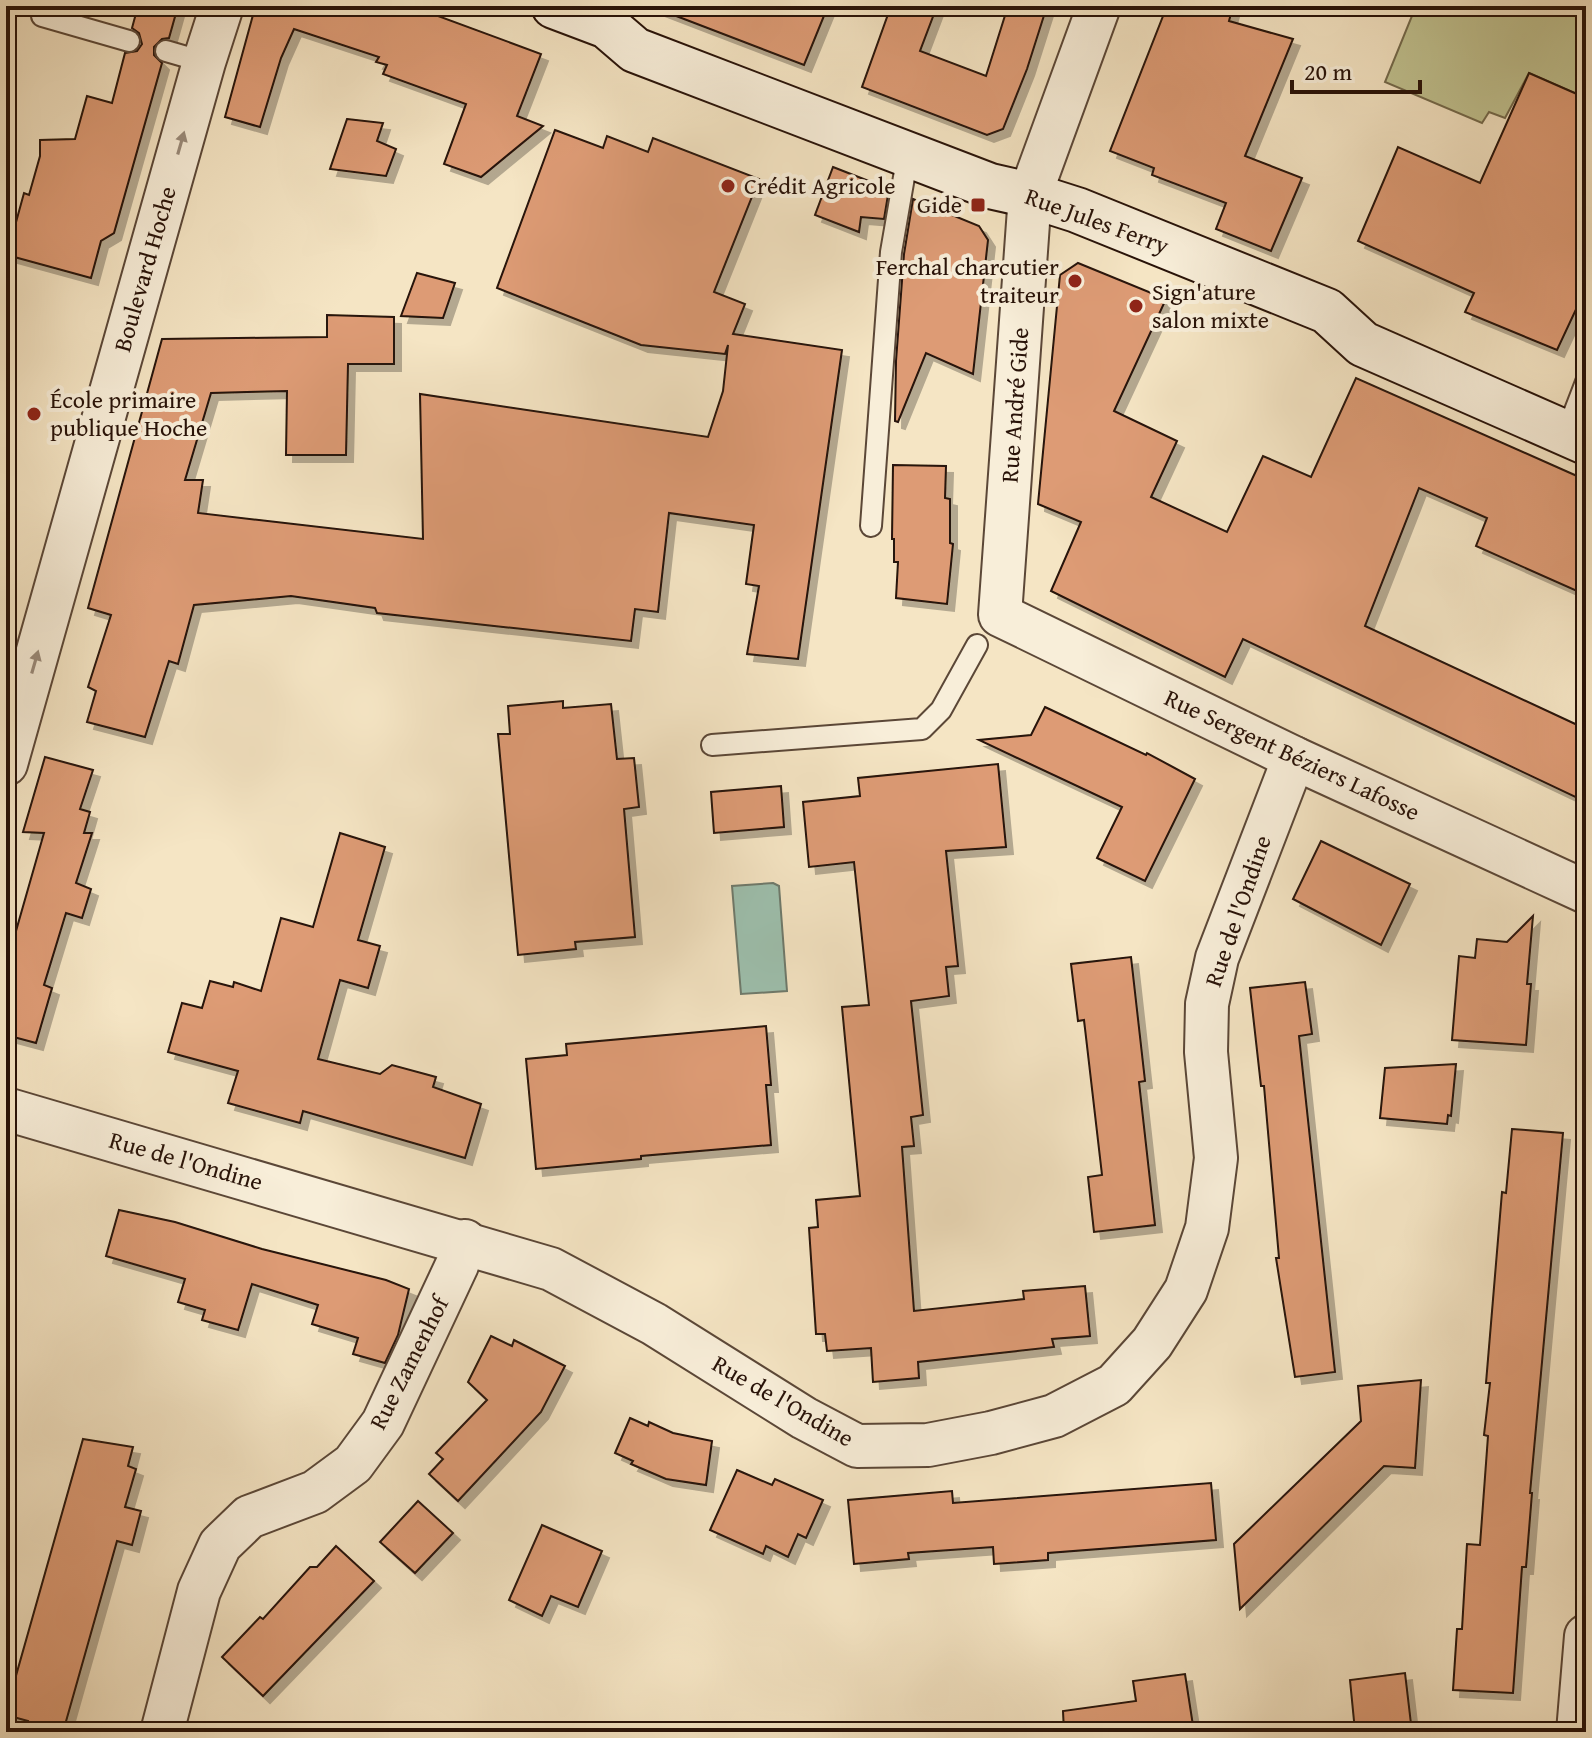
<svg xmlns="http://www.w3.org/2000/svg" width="1592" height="1738" font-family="'Gentium Book Plus',serif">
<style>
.green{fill:#c1c391;stroke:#746a4c;stroke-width:2}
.water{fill:#9dc0ae;stroke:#6e7a6c;stroke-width:2}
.building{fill:#dd9b74;stroke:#281208;stroke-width:2;filter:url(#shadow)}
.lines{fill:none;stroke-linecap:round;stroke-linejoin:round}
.lane-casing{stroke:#5b4737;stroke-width:24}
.street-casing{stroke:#5b4737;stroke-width:46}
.secondary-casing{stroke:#281208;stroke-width:48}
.lane{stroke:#f8eed9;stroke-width:20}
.street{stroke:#f8eed9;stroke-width:42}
.secondary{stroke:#f8eed9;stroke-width:44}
.oneway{fill:#9a8b7b}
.poi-dot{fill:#8f2418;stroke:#f8eed9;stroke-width:3}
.labels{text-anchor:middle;stroke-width:8;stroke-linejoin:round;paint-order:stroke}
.poi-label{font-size:24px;fill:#281208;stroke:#f8eed9;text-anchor:start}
.street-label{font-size:24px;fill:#281208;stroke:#f8eed9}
</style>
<defs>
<filter id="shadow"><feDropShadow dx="7" dy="7" stdDeviation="0" flood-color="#0004"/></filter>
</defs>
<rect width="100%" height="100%" fill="#f5e5c4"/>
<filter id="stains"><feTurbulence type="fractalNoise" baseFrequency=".0025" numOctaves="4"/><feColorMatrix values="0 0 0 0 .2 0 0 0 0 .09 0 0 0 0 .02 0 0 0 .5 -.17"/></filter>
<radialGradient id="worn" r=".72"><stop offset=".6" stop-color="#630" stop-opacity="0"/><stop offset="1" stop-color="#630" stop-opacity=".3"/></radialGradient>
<!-- green -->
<path class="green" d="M1416 6H1586V98L1529 73 1505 118 1489 112 1482 123 1385 82Z"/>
<!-- water -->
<path class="water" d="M773 883 779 886 787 991 741 994 732 886Z"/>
<!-- building -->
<g class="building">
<path d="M138 6H178L169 38 162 39 154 47V55L162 63 114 233 101 241 91 278 7 255 24 193 29 195 40 156V140L75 139 87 96 112 103 125 53 137 51 142 44 139 33 132 28Z"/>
<path d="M246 6H411L541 54 517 116 543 126 481 177 444 164 466 104 383 74 387 65 376 62 379 57 294 29 281 58 260 127 225 117 253 15 245 13Z"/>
<path d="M658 6H828L804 65 658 9Z"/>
<path d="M891 6H937L920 51 986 76 1008 6H1047L1027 69 1003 129 987 135 862 87Z"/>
<path d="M1167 6H1233L1229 21 1293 39 1245 156 1302 178 1271 251 1216 229 1226 203 1152 175 1154 168 1110 151Z"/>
<path d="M1529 73 1586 98V288L1557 350 1465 312 1474 293 1358 241 1398 147 1480 183Z"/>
<path d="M347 119 383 123 377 141 396 149 386 176 330 169Z"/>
<path d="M555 130 603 148 607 136 648 152 653 138 759 179 714 292 745 304 733 334 842 350 798 659 747 654 759 586 746 584 754 525 669 513 658 612 635 609 631 641 377 613 375 608 291 596 194 605 178 664 169 661 145 737 87 722 96 691 88 687 111 615 88 608 162 339 327 337V315L394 317V364H348L346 455H286L287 391 211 393 185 480H203L198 513 423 539 420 394 708 437 723 391 728 345 725 354 641 345 497 288Z"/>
<path d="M833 167 889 189 884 219 861 217 859 232 815 215Z"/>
<path d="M913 199 979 226 988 240 973 374 926 353 898 422 895 421 896 361 904 254Z"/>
<path d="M1078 263 1166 299 1114 411 1177 441 1151 497 1227 532 1263 456 1311 477 1356 378 1586 480V595L1476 546 1487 518 1419 488 1365 626 1586 729V802L1243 639 1225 677 1051 591 1081 522 1038 504 1060 275Z"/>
<path d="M417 273 455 283 443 318 401 316Z"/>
<path d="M893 465 946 466 945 498 950 499V543L953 544 947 604 896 598 898 562H894V539H892Z"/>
<path d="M563 701V708L611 704 617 759 634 758 639 807 624 809 635 937 575 942 576 949 518 955 498 734H510L508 706Z"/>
<path d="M1045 707 1146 755 1147 753 1195 779 1145 881 1097 858 1122 807 979 740 1031 735Z"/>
<path d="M45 757 93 770 80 809 90 812 84 833H92L76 883 91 889 82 918 66 913 44 985 52 988 36 1043 6 1035V966L44 833 23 832Z"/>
<path d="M998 764 1006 847 946 851 958 966 946 967 949 996 911 1001 923 1115 911 1117 914 1146 902 1147 914 1311 1024 1299 1023 1291 1085 1286 1090 1336 1052 1339 1054 1347 918 1362 919 1378 873 1382 871 1348 827 1351 825 1334H816L809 1228 818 1227 816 1200 860 1196 842 1007 869 1005 854 862 809 867 803 802 860 796 858 778Z"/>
<path d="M781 786 784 827 714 833 711 792Z"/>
<path d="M340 833 385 847 358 940 380 946 368 988 340 980 318 1059 380 1074 392 1065 436 1077 433 1087 481 1104 465 1158 303 1111 300 1123 228 1103 238 1071 168 1052 182 1003 202 1008 210 981 233 987 234 982 261 991 281 918 313 927Z"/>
<path d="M1321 841 1410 884 1381 945 1293 899Z"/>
<path d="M1533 916 1527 984H1531L1526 1045 1452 1040 1459 956 1475 958 1477 939 1507 942Z"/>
<path d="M1131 957 1145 1081 1139 1082 1155 1225 1094 1232 1088 1177 1102 1175 1084 1020 1078 1021 1071 964Z"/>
<path d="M1305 982 1312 1034 1299 1036 1335 1372 1295 1377 1276 1258H1279L1264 1086H1261L1250 988Z"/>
<path d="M766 1026 771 1085H766L771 1145 641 1156V1159L536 1169 526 1059 567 1055 566 1044Z"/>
<path d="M1456 1064 1451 1116 1448 1115 1447 1124 1380 1118 1385 1068Z"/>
<path d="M1512 1129 1563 1133 1530 1493H1532L1526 1567H1522L1513 1693 1453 1690 1457 1629H1462L1467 1544 1480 1545 1488 1436 1484 1435 1490 1383H1486L1502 1192 1506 1193Z"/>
<path d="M119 1210 175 1222 262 1249 386 1280 409 1289 398 1335 385 1363 353 1354 358 1338 312 1324 318 1305 252 1284 238 1330 202 1320 205 1310 178 1302 185 1279 106 1256Z"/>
<path d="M491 1336 512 1346 514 1340 565 1366 541 1412 458 1501 429 1474 443 1459 436 1453 487 1400 468 1382Z"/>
<path d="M1421 1380 1415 1468 1384 1466 1240 1609 1234 1544 1361 1421 1358 1386Z"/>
<path d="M630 1418 648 1426 649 1422 673 1433 712 1441 706 1485 666 1479 631 1464 633 1461 615 1453Z"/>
<path d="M83 1439 133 1447 128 1466 136 1469 125 1507 141 1511 132 1545 117 1541 63 1732H26L28 1721 6 1715V1711Z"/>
<path d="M737 1470 772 1485 775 1479 823 1500 806 1538 798 1534 788 1557 766 1546 763 1554 710 1530Z"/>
<path d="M1211 1483 1216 1540 1048 1553V1560L994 1564 993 1547 908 1553 909 1559 854 1564 848 1500 952 1491 953 1503Z"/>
<path d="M418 1501 453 1533 415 1573 380 1542Z"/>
<path d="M542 1525 602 1551 578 1607 551 1596 542 1616 509 1600Z"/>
<path d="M336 1546 374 1581 263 1696 222 1657 260 1617 263 1619 310 1567H317Z"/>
<path d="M1405 1673 1411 1724 1355 1731 1350 1680Z"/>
<path d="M1185 1674 1194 1732H1064L1063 1711 1136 1701 1133 1681Z"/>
</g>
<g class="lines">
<defs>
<g id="lane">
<path d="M42 16 129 41"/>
<path d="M166 51 204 62"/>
<path d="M1566 434 1586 382"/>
<path d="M871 526 891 252 908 154"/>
<path d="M712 745 922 729 941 710 977 645"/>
</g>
<g id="street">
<path d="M1099 6 1030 195 1000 615 1294 758 1586 892"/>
<path d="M6 764 204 62 222 6"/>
<path d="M6 1109 551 1269 654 1324 804 1418 857 1446 928 1445 991 1433 1054 1416 1114 1385 1152 1343 1186 1290 1207 1228 1216 1158 1206 1052 1207 1004 1217 958 1294 758"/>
<path d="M162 1732 199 1591 220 1545 249 1517 315 1492 353 1464 383 1423 457 1265 465 1241"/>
<path d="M1578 1732 1586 1636"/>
</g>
<path id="secondary" d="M554 6 607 26 635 50 990 186 1030 195 1077 210 1327 311 1363 344 1586 442"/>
</defs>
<!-- lane casing -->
<use href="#lane" class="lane-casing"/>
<!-- street casing -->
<use href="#street" class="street-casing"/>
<!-- secondary casing -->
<use href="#secondary" class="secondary-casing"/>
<!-- lane -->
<use href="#lane" class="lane"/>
<!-- street -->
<use href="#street" class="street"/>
<!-- secondary -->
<use href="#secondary" class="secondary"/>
</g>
<!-- one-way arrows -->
<defs><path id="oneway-solid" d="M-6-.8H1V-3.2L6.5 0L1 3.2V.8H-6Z" transform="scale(2)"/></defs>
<g class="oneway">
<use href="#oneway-solid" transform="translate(181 143) rotate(-74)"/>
<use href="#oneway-solid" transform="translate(35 662) rotate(-74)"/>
</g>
<!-- markers -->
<g class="poi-dot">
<circle cx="728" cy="186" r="8"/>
<rect x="970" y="197" width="16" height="16" rx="4"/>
<circle cx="1075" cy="281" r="8"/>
<circle cx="1136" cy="306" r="8"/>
<circle cx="34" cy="414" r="8"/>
</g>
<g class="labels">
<!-- poi labels -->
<g class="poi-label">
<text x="744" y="194">Crédit Agricole</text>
<text x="962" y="213" text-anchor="end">Gide</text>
<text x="1059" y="275" text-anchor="end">Ferchal charcutier<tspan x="1059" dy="28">traiteur</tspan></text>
<text x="1152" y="300">Sign'ature<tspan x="1152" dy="28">salon mixte</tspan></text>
<text x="50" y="408">École primaire<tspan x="50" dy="28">publique Hoche</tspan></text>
</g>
<!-- street labels -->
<g class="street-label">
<text transform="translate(1097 221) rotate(20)" y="8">Rue Jules Ferry</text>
<text transform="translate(145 269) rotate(-74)" y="8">Boulevard Hoche</text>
<text transform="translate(1015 405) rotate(-86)" y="8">Rue André Gide</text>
<text transform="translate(1292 755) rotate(25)" y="8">Rue Sergent Béziers Lafosse</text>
<text transform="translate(1238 911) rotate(-71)" y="8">Rue de l'Ondine</text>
<text transform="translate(186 1161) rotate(16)" y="8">Rue de l'Ondine</text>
<text transform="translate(409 1363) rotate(-63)" y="8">Rue Zamenhof</text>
<text transform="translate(783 1401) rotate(30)" y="8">Rue de l'Ondine</text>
</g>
</g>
<!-- margin -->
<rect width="1592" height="1738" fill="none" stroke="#f5e5c4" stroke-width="32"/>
<rect x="8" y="8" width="1576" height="1722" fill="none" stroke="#281208" stroke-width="4"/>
<rect x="16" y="16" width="1560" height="1706" fill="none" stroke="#281208" stroke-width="2"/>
<!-- scale -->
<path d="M1292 80v12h128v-12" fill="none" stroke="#281208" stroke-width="4"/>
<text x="1304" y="80" font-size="24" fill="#281208" stroke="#f8eed9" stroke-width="6" paint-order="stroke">20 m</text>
<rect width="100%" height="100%" filter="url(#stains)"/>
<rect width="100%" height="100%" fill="url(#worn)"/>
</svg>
